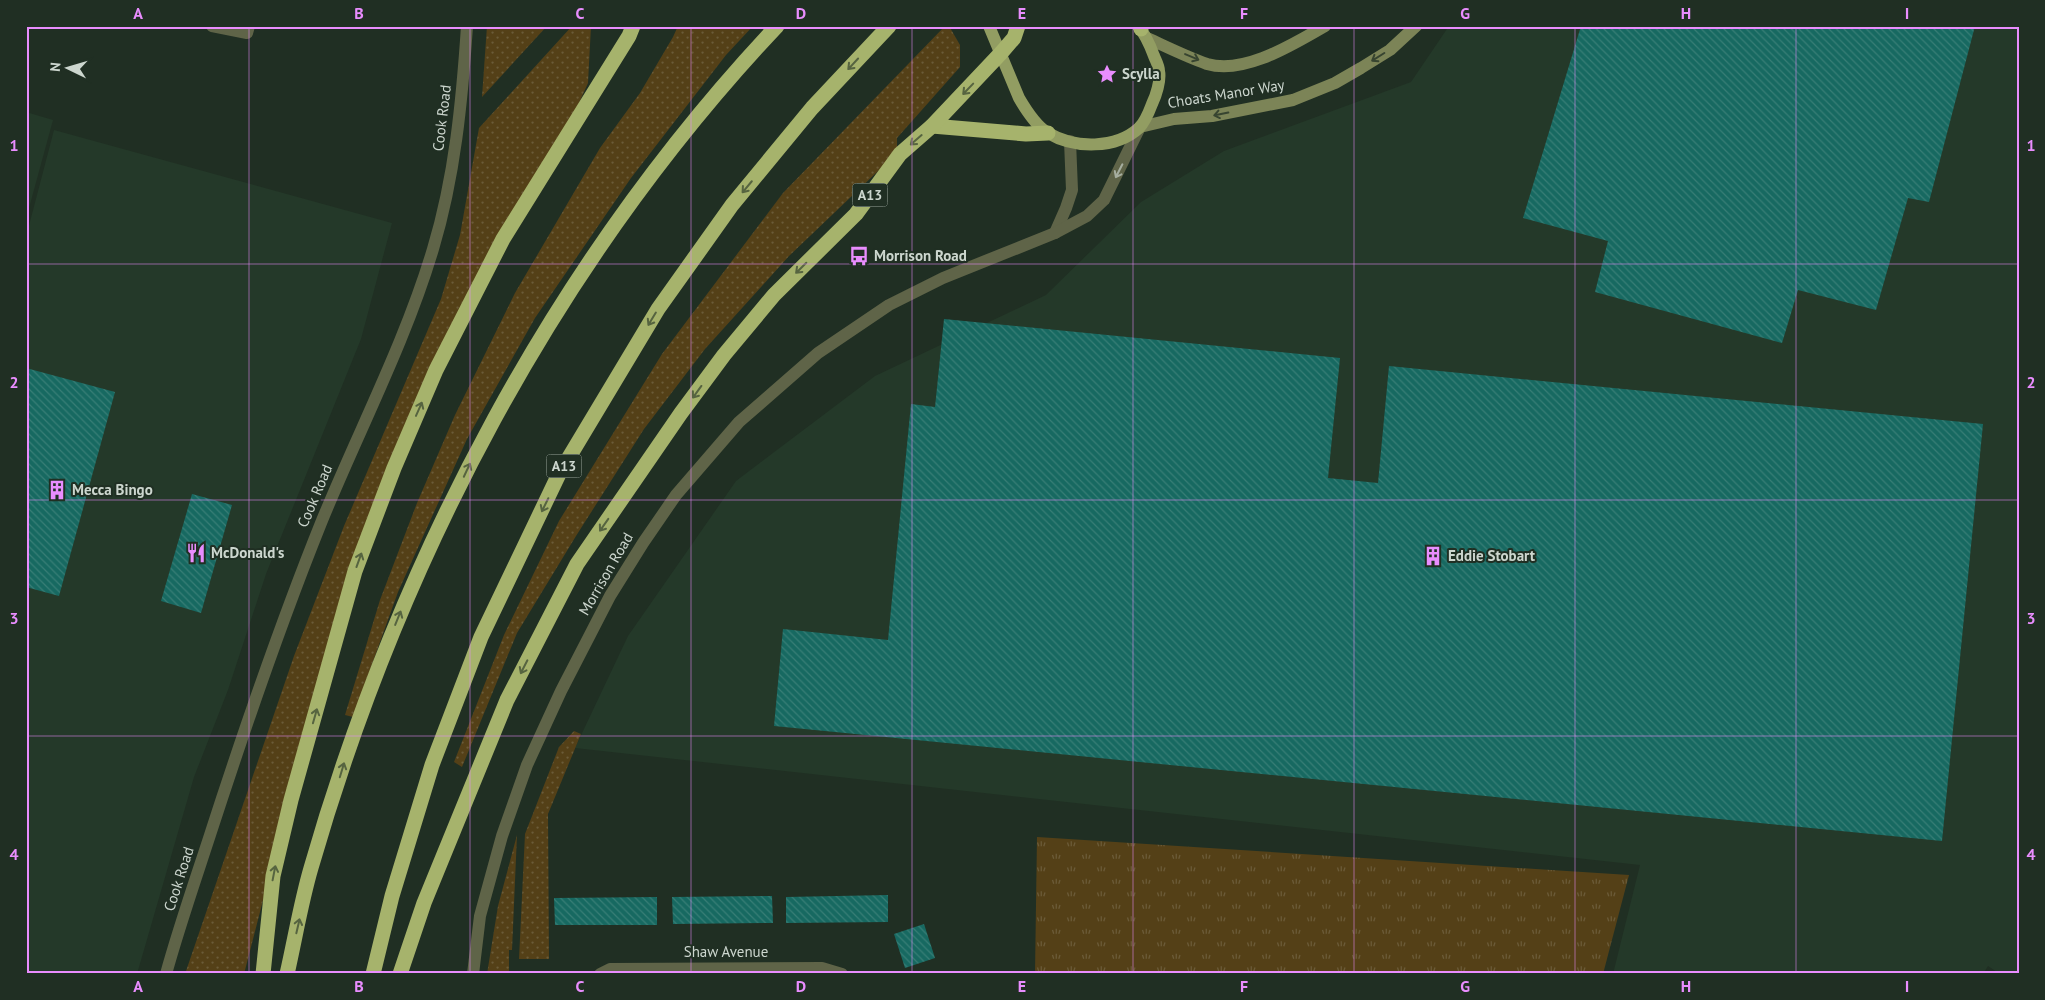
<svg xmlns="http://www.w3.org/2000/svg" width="2045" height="1000" font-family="'PT Sans',sans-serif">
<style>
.built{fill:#243929}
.grass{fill:url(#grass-dots)}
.park{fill:url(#park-tufts)}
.building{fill:url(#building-back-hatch)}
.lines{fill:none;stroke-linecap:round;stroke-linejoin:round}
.street{stroke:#5f6448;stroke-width:12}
.secondary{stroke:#7c8457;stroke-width:12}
.primary{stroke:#929d62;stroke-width:12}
.highway{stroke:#a6b36c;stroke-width:15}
.oneway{stroke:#374430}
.oneway2{stroke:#566440}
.oneway3{stroke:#a6ae9f}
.grid{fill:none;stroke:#e98dfe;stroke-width:1;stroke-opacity:0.55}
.labels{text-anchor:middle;stroke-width:4;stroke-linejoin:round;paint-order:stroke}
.shield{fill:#202f23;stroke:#98a49b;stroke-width:1}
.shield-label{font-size:14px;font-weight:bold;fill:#ccd6ce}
.poi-label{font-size:15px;font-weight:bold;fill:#ccd6ce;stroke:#202f23;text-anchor:start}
.street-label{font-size:15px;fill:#ccd6ce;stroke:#202f23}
.neatline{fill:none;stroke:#e98dfe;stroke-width:2}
.grid-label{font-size:16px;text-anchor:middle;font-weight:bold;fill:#e98dfe}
</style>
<defs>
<pattern id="grass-dots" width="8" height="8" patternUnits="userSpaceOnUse" patternTransform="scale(1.25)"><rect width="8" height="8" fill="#544017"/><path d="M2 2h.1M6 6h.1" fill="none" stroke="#6b5b38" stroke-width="1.8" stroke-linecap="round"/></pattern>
<pattern id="park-tufts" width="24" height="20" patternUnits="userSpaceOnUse" patternTransform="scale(1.25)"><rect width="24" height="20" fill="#544017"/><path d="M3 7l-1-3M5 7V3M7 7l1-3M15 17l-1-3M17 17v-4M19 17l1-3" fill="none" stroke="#6b5b38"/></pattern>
<pattern id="building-back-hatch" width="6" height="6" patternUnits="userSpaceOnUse" patternTransform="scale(1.25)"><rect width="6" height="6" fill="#176961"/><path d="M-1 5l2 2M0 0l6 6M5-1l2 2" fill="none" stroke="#387e76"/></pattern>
</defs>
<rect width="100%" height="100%" fill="#202f23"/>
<!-- built -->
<g class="built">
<path d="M1449 26H2019V974H2000L1988 966 1983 974H1613L1640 865 575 748 628 636 736 481 875 376 1046 295 1141 202 1224 151 1411 82Z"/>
<path d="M26 112 53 120 26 219Z"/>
<path d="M54 130 392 223 361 339 266 574 228 690 194 777 137 974H26V237Z"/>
</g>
<!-- grass -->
<g class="grass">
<path d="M487 26H547L482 97Z"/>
<path d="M572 26H591L588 83 573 116 440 355 326 656 244 974H185L294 656 344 526 441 299 460 235 479 128Z"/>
<path d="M678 26H753L726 55 631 178 535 318 467 439 398 592 353 717 345 715 380 600 417 503 455 415 515 293 600 148 640 93 673 37Z"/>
<path d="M945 26H949L960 45V67L897 138V153L789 256 705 349 644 429 576 536 517 633 462 767 454 762 504 635 559 521 662 354 783 193Z"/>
<path d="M574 731 581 734 548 814 549 959H519L525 834 559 747Z"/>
<path d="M517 835 512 950H509V974H487L498 906Z"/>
</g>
<!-- park -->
<path class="park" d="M1037 837 1629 875 1603 974H1035Z"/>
<!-- building -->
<g class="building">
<path d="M1581 26H1975L1929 202 1908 198 1876 310 1798 290 1782 343 1595 292 1608 241 1523 218Z"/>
<path d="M944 319 1340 358 1328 478 1378 483 1389 366 1983 424 1942 841 774 726 783 629 888 640 911 404 935 407Z"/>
<path d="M26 368 115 392 59 596 26 587Z"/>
<path d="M192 494 232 505 201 613 161 601Z"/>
<path d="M888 895V922L786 923V897Z"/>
<path d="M772 896 773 923 673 924 672 897Z"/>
<path d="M657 897V925H555L554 898Z"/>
<path d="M924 924 935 958 905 968 894 934Z"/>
</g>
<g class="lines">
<!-- street -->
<g class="street">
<path d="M212 26 247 33 249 26"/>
<path d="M1055 233 1066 208 1072 190 1070 141"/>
<path d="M166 974C179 927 195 881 210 835 244 730 280 625 321 523 358 432 405 343 433 249 455 176 462 101 467 26"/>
<path d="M473 974 480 916 502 836 527 765 561 691 610 596 643 543 676 495 739 422 818 353 889 305 943 278 1055 233 1087 216 1104 200 1140 127"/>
<path d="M600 974 610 969 822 968 842 974"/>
</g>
<!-- secondary -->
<g class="secondary">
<path d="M1147 38C1167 47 1187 57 1207 64 1245 75 1293 44 1325 26"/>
<path d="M1140 127 1174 119 1212 116 1293 100 1335 83 1361 68 1390 50 1416 26"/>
</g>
<!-- primary -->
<path class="primary" d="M989 26 1019 98C1026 110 1036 126 1048 133 1075 149 1116 149 1139 128 1145 122 1149 112 1152 104 1156 96 1161 80 1159 71 1159 66 1156 61 1154 56 1150 45 1146 35 1138 26"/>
<!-- highway -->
<g class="highway">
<path d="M1141 29V26"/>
<path d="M932 126 1026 134 1048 133"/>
<path d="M263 974 273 876 291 800 355 571 394 468 436 370 503 239 629 36 633 26"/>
<path d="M287 974C295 939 301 902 311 868 400 558 555 262 777 26"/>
<path d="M373 974 392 896 432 765 481 637 559 474 658 309 732 205 812 108 889 26"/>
<path d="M400 974 424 903 507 700 577 564 681 413 724 355 774 295 856 214 900 154 932 126 1001 53 1014 38 1018 26"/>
</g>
</g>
<!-- one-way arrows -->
<defs><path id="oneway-shaft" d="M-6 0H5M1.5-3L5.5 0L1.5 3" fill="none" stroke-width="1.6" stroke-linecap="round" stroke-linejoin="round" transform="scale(1.25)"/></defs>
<g class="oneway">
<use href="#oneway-shaft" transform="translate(1192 57) rotate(23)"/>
<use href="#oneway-shaft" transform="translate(1378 57) rotate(148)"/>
<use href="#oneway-shaft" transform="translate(1221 114) rotate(169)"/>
</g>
<g class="oneway2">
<use href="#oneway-shaft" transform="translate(853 64) rotate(133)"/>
<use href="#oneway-shaft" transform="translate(968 89) rotate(134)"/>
<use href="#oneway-shaft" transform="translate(916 140) rotate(139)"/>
<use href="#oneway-shaft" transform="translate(747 187) rotate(130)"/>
<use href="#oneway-shaft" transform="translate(801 268) rotate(135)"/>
<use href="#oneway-shaft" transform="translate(652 319) rotate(121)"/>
<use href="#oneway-shaft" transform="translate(697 392) rotate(126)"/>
<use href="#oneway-shaft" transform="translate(419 409) rotate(-66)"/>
<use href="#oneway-shaft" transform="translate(467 470) rotate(-65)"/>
<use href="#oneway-shaft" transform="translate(545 505) rotate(116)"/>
<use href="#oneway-shaft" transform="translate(604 525) rotate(125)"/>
<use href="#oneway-shaft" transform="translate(359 560) rotate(-70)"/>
<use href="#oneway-shaft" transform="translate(398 618) rotate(-68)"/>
<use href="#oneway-shaft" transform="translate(524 667) rotate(117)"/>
<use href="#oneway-shaft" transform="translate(315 716) rotate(-74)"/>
<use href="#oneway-shaft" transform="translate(342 770) rotate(-73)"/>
<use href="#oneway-shaft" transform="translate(274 873) rotate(-79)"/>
<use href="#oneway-shaft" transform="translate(298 926) rotate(-77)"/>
</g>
<use class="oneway3" href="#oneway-shaft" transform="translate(1119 171) rotate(117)"/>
<!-- grid -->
<path class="grid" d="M249 26V974M470 26V974M691 26V974M912 26V974M1133 26V974M1354 26V974M1575 26V974M1796 26V974M26 264H2019M26 500H2019M26 736H2019"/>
<!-- icons -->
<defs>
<symbol id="sight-bare" viewBox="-9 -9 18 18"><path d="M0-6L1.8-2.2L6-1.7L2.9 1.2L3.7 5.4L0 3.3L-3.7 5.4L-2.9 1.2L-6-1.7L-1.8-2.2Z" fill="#e98dfe" stroke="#202f23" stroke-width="2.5" paint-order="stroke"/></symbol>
<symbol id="bus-bare" viewBox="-9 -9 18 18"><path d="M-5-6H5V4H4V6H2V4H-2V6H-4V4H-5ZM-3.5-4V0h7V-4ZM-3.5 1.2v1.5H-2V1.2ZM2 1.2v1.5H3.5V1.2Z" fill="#e98dfe" stroke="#202f23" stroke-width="2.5" paint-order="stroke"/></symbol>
<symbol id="building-bare" viewBox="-9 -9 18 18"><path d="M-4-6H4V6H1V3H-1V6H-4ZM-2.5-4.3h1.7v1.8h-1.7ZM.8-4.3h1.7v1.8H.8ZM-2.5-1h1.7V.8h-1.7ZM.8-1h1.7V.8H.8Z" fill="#e98dfe" stroke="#202f23" stroke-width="2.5" paint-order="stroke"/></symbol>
<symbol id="restaurant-bare" viewBox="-9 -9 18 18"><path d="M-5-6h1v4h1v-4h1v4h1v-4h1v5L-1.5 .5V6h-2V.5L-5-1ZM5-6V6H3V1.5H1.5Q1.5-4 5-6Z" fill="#e98dfe" stroke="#202f23" stroke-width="2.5" paint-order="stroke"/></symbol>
</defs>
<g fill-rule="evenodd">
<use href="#sight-bare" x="1093" y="60" width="28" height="28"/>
<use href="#bus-bare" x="845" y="242" width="28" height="28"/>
<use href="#building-bare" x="43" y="476" width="28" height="28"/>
<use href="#restaurant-bare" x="182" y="539" width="28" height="28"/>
<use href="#building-bare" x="1419" y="542" width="28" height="28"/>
</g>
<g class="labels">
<!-- shield labels -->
<g class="shield">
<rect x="852.5" y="183.5" width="35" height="23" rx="4"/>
<rect x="546.5" y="454.5" width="35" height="23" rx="4"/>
</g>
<g class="shield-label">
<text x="870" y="200">A13</text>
<text x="564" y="471">A13</text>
</g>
<!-- poi labels -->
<g class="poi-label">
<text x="1122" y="79">Scylla</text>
<text x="874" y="261">Morrison Road</text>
<text x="72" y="495">Mecca Bingo</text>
<text x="211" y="558">McDonald's</text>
<text x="1448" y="561">Eddie Stobart</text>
</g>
<!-- street labels -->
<g class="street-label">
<text transform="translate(1226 94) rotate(-9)" y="5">Choats Manor Way</text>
<text transform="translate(442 118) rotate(-83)" y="5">Cook Road</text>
<text transform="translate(315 496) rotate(-67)" y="5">Cook Road</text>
<text transform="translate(606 574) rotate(-60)" y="5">Morrison Road</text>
<text transform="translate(179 879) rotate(-72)" y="5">Cook Road</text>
<text x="726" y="957">Shaw Avenue</text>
</g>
</g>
<!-- border -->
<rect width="2045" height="1000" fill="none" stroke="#202f23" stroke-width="55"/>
<!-- north arrow -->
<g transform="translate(68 68) rotate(275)" stroke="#202f23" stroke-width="4" paint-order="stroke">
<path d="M0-4L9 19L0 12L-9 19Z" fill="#ccd6ce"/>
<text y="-8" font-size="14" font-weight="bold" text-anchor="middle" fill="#ccd6ce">N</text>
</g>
<rect x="28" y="28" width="1990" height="944" class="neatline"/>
<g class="grid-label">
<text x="138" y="19">A</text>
<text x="359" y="19">B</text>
<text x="580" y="19">C</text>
<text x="801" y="19">D</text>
<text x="1022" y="19">E</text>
<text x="1244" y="19">F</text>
<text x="1465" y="19">G</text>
<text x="1686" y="19">H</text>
<text x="1907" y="19">I</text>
<text x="14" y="151">1</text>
<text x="2031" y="151">1</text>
<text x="14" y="388">2</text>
<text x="2031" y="388">2</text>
<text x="14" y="624">3</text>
<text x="2031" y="624">3</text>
<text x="14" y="860">4</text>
<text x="2031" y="860">4</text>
<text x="138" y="992">A</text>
<text x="359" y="992">B</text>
<text x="580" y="992">C</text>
<text x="801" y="992">D</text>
<text x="1022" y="992">E</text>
<text x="1244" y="992">F</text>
<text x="1465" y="992">G</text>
<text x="1686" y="992">H</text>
<text x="1907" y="992">I</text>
</g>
</svg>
